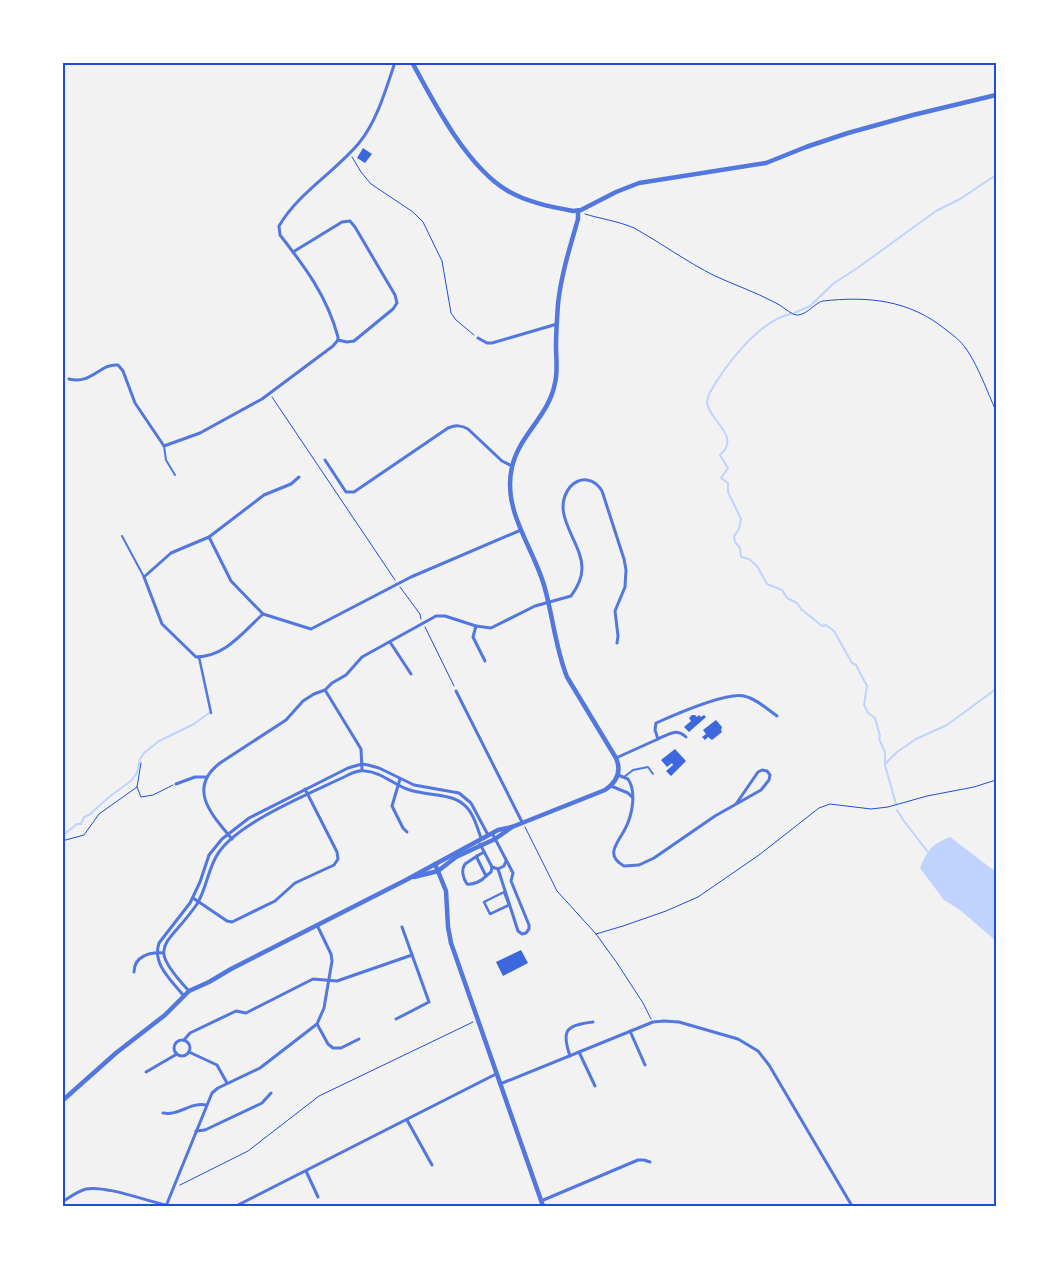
<svg xmlns="http://www.w3.org/2000/svg" width="1059" height="1269" font-family="Roboto,sans-serif">
<style>
.water{fill:#bfd3fe}
.lines{fill:none;stroke-linecap:round;stroke-linejoin:round}
.stream{stroke:#bfd3fe;stroke-width:2}
.building{fill:#3d67dc}
.path{stroke:#1d4ed8;stroke-width:1}
.service{stroke:#5277de;stroke-width:2}
.pedestrian{stroke:#5277de;stroke-width:2.5}
.minor{stroke:#5277de;stroke-width:3}
.tertiary{stroke:#5277de;stroke-width:4.5}
.neatline{fill:none;stroke:#1d4ed8;stroke-width:2}
</style>
<rect width="100%" height="100%" fill="#f2f2f2"/>
<!-- water -->
<path class="water" d="M950 837 996 872V941L960 910 944 900 920 868C928 849 931 845 950 837Z"/>
<g class="lines">
<!-- stream -->
<g class="stream">
<path d="M794 313 810 306 834 283 856 269 936 211 960 199 996 175"/>
<path d="M791 314C759 320 724 367 709 394 709 395 707 402 707 402 708 420 742 436 720 455L728 468 721 478 728 483V492L741 519 739 529 734 536 735 542 740 548 741 557 749 559 757 566 767 584 782 590 787 598 797 603 801 609 822 626 826 625 834 631 852 663 856 665 858 669 867 686 864 705 868 713 875 718 880 736 879 739 885 752V765L896 804"/>
<path d="M885 764 897 752 916 739 947 725 996 689"/>
<path d="M897 810 904 821 927 851"/>
<path d="M62 836 77 824H81L84 817 89 815 109 797 131 781 137 773 140 759 144 753 159 741 194 724 209 713"/>
</g>
</g>
<!-- building -->
<g class="building">
<path d="M363 148 372 154 365 163 357 158Z"/>
<path d="M692 715H695L697 717 699 715 701 717 704 715 706 717 689 732 684 727 691 721 689 718Z"/>
<path d="M716 720 722 727 721 730 722 732 712 740 708 737 705 740 702 737 706 734 703 730Z"/>
<path d="M675 749 686 761 671 776 666 771 673 765 672 763 667 767 661 760Z"/>
<path d="M521 950 528 963 503 976 496 962Z"/>
</g>
<g class="lines">
<!-- path -->
<g class="path">
<path d="M352 157 361 172 371 184 413 212 423 222 442 261 451 313 456 320 474 335"/>
<path d="M585 214C601 219 618 221 634 228 661 243 687 262 715 276 735 285 755 292 774 302 781 305 787 311 793 314 804 319 814 303 823 301 868 296 909 300 945 329 953 335 961 341 967 350 979 368 987 391 996 411"/>
<path d="M272 397 395 580"/>
<path d="M400 587 420 614 421 619"/>
<path d="M425 627 454 686"/>
<path d="M137 787 141 797 153 795 173 785"/>
<path d="M525 827 557 891 596 934 617 963 643 1003 651 1019"/>
<path d="M62 841 84 835 99 814 137 787 141 763"/>
<path d="M596 934 623 926 666 911 698 897 759 855 819 808 830 804 871 809 888 807 927 796 974 787 996 780"/>
<path d="M180 1185 248 1151 319 1096 473 1022"/>
</g>
<!-- service -->
<g class="service">
<path d="M164 446 166 460 175 475"/>
<path d="M122 536 144 577"/>
<path d="M624 777 633 770 648 767 653 774"/>
</g>
<!-- pedestrian -->
<g class="pedestrian">
<path d="M199 657 211 713"/>
<path d="M504 892 509 905 490 914 484 902Z"/>
</g>
<!-- minor -->
<g class="minor">
<path d="M293 252 342 222 350 221 355 227 395 295 397 303 393 309 354 341 347 342 338 340"/>
<path d="M478 338 487 343H492L557 324"/>
<path d="M69 379C92 385 100 363 118 365L123 371 135 403 164 446 200 433 262 399 333 346 338 340V337C327 296 305 267 280 235L279 226C299 192 334 173 359 143 377 121 386 89 395 62"/>
<path d="M325 460 346 492H354L448 428C456 425 461 425 468 429L502 461 512 466"/>
<path d="M209 537 231 581 263 614 311 629 411 577 521 530"/>
<path d="M263 614C242 633 226 656 196 657L162 624 144 577 171 553 209 537 264 495 291 484 299 477"/>
<path d="M476 626 473 637 485 661"/>
<path d="M390 642 411 674"/>
<path d="M325 690 361 749 362 770"/>
<path d="M456 691 522 822"/>
<path d="M658 739C669 734 676 728 686 737"/>
<path d="M616 758 658 739 655 730 656 723C674 715 727 692 744 696 757 699 767 709 777 716"/>
<path d="M618 775 628 779C637 792 632 816 625 829 618 843 604 855 624 866L639 865 654 858 715 816 761 790 769 780 770 775 767 771 762 770 758 772 736 804"/>
<path d="M400 779 392 806 403 828 407 832"/>
<path d="M176 784 195 777H207"/>
<path d="M611 786 628 793 632 797"/>
<path d="M492 833 513 873 511 881 529 925V929L526 933 522 934 518 931 498 869"/>
<path d="M232 839C213 816 186 789 220 763L286 720 303 701 314 694 325 690 332 683 346 675 362 657 436 616H445L476 626 491 628 535 606 571 596C577 588 582 578 582 568 582 541 549 514 570 487 574 482 581 479 587 480 594 481 599 486 602 491L624 559 626 570 625 587 615 611 618 636 617 643"/>
<path d="M480 844 492 867 498 869 504 866 506 861"/>
<path d="M484 852 477 856V858L486 876 491 872 492 867"/>
<path d="M477 856 465 864C461 870 463 878 467 884 473 885 482 881 486 876"/>
<path d="M193 898 227 921 232 922 275 901 295 883 334 865 338 859 337 852 305 789"/>
<path d="M134 972C134 956 150 952 163 953"/>
<path d="M189 991C144 943 167 948 197 904 207 888 208 867 219 852 241 821 311 793 346 776 352 773 358 770 365 771 381 772 393 784 407 789 425 796 450 793 463 804 473 811 477 827 481 838"/>
<path d="M183 995C171 980 152 964 159 943L190 903 200 882 209 855 222 839 249 818 348 768 362 764 368 765 379 768 414 785 459 793 471 803 488 835"/>
<path d="M396 1019 429 1002 402 927"/>
<path d="M317 1024 328 1044 333 1048H341L359 1039"/>
<path d="M630 1031 645 1065"/>
<path d="M184 1040 190 1033 236 1011 246 1013 313 979 337 981 412 955"/>
<circle cx="182" cy="1048" r="8"/>
<path d="M189 1052 217 1065 227 1083"/>
<path d="M579 1052 595 1086"/>
<path d="M570 1056C561 1030 566 1025 593 1022"/>
<path d="M146 1072 177 1054"/>
<path d="M500 1084 653 1022 664 1021 679 1022 738 1039 758 1051 769 1065 852 1206"/>
<path d="M163 1113C179 1116 190 1102 206 1105"/>
<path d="M407 1120 432 1165"/>
<path d="M196 1131 205 1130 262 1103 271 1093"/>
<path d="M306 1171 318 1197"/>
<path d="M541 1201 638 1160H644L650 1162"/>
<path d="M62 1202C70 1197 78 1191 86 1189 106 1185 149 1202 170 1206"/>
<path d="M166 1206 212 1093 218 1088 260 1068 317 1024 324 1008 332 961 331 954 317 925"/>
<path d="M236 1206 496 1074"/>
</g>
<!-- tertiary -->
<g class="tertiary">
<path d="M412 62C434 103 467 167 508 191 526 202 552 207 573 211L581 210 616 192 639 183 766 163 806 147 848 133 913 115 996 95"/>
<path d="M435 864 446 891 448 927 451 943 543 1206"/>
<path d="M414 877 438 871 456 857 495 839 512 827"/>
<path d="M62 1101 116 1053 165 1015 189 991 209 982 231 969 406 880 498 830 512 827 605 790C617 782 622 772 616 758L567 677C555 647 553 616 544 585 532 545 502 510 512 467 519 435 549 416 555 383 558 371 556 358 556 346 556 332 557 318 558 304 561 275 570 247 578 219V211"/>
</g>
</g>
<!-- border -->
<rect width="1059" height="1269" fill="none" stroke="#ffffff" stroke-width="128"/>
<rect x="64" y="64" width="931" height="1141" class="neatline"/>
</svg>
